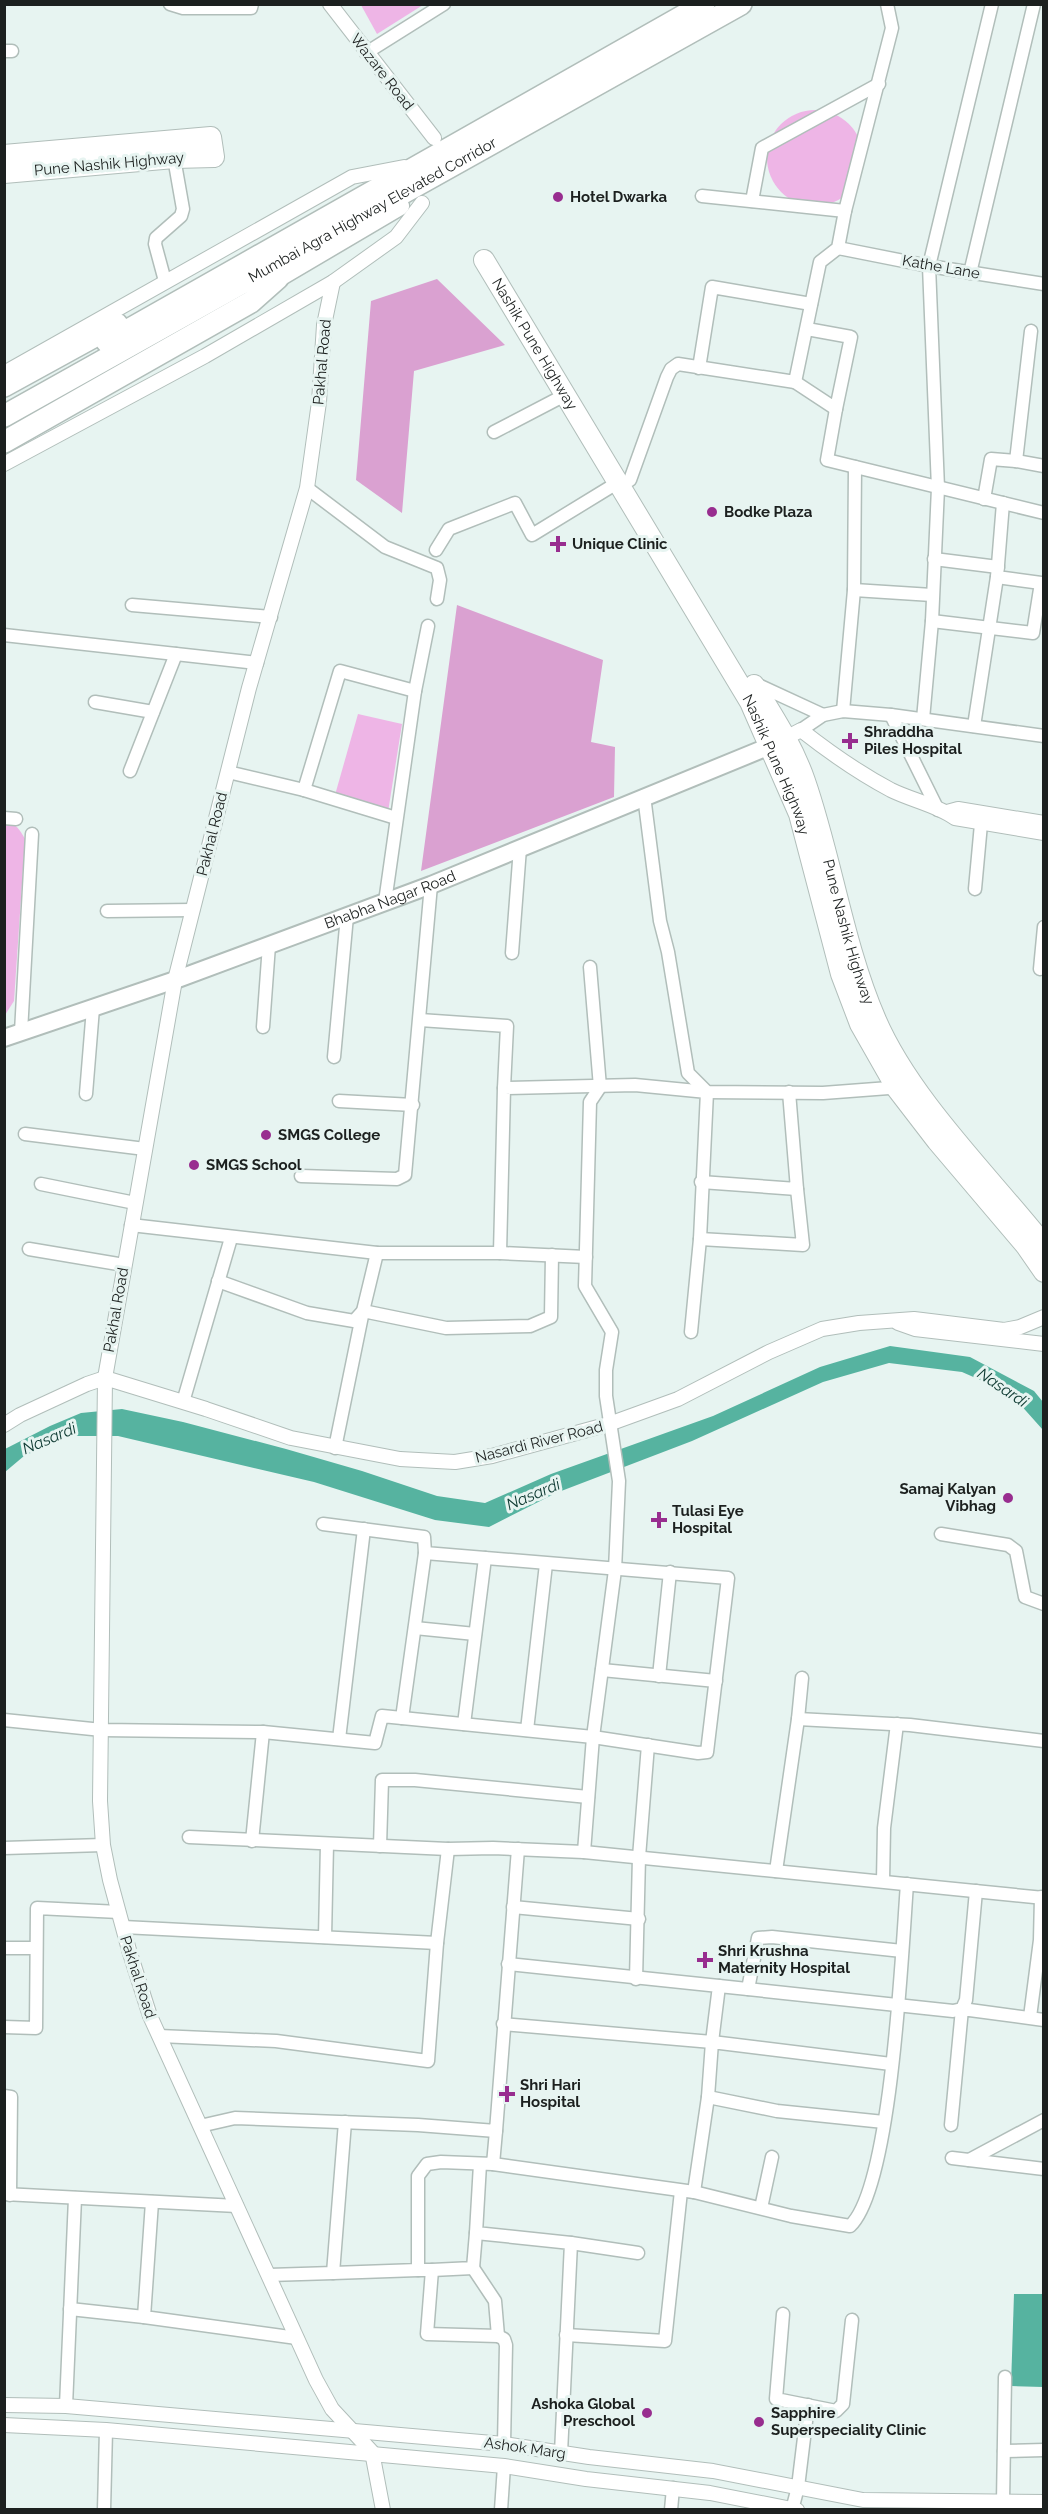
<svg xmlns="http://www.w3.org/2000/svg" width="1048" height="2514" font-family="Raleway,sans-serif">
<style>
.green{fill:#eeb5e6}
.forest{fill:#daa1d1}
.water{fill:#56b3a0}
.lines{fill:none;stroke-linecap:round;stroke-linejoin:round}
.minor-casing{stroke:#b1beba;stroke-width:15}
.tertiary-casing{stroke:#b1beba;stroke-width:16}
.secondary-casing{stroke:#b1beba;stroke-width:20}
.primary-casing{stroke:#b1beba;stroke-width:21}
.trunk-casing{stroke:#b1beba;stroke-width:22}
.motorway-casing{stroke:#b1beba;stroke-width:24}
.minor{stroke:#fff;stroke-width:12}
.tertiary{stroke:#fff;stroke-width:14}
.secondary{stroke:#fff;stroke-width:16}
.primary{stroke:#fff;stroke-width:18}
.trunk{stroke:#fff;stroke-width:20}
.motorway{stroke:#fff;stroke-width:21}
.poi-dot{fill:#982d8f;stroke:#e7f4f1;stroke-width:2}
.labels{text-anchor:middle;stroke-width:6;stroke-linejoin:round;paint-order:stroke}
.street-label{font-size:15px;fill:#1c201f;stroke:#e7f4f1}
.poi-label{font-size:15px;font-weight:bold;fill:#1c201f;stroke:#e7f4f1;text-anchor:start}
.water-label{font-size:16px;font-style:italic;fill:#0d3931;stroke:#e7f4f1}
</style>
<rect width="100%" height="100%" fill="#e7f4f1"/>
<!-- green -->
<g class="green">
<path d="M361 5H423L377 34Z"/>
<circle cx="815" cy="158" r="48"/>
<path d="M358 714 402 724 388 812 335 795Z"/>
<path d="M5 822C16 823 20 830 25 839L14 1001 5 1015Z"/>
</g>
<!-- forest -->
<g class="forest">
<path d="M437 279 505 345 414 371 402 513 356 480 371 301Z"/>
<path d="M457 605 603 660 591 742 615 747 614 797 421 871Z"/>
</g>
<!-- water -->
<g class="water">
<path d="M890 1346 970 1357 1034 1391 1043 1402V1430L1010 1393 962 1372 889 1363 823 1382 692 1441 556 1493 489 1527 435 1520 314 1482 118 1436H68L24 1456 5 1472V1449L50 1426 81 1413 122 1409 183 1422 286 1449 362 1471 437 1496 485 1503 551 1474 713 1416 820 1367Z"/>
<path d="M1014 2294H1043V2387L1011 2386Z"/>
</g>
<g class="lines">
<defs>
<g id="minor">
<path d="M170 4 183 8H251L252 4"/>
<path d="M4 51H12"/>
<path d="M366 53 444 4"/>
<path d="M702 196 845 211 892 28 887 4"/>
<path d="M752 201 762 148 879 84"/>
<path d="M838 248 929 266 1044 284"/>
<path d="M970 273 1034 4"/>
<path d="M165 281 155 244 156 238 181 216 183 209 174 158"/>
<path d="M1031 331 1016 461 1044 466"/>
<path d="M699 368 712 287 811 304"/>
<path d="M795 382 836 409 851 337 807 329"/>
<path d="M836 409 827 460 1044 513"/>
<path d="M494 432 565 395"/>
<path d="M630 480 667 377 671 369 678 364 795 382 820 262 838 248 845 211"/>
<path d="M307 488 385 547 437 568 440 580 437 599"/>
<path d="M984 499 991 459 1016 461"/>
<path d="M436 550 449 529 515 503 532 535 617 483"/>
<path d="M934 559 998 567"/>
<path d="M854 590 932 595"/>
<path d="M132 605 271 617"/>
<path d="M932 621 1033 633 1041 583 997 577 1003 503"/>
<path d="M4 635 257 663"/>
<path d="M756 684 823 715"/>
<path d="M95 702 153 712"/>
<path d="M843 711 854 590 855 467"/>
<path d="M891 715 938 810"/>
<path d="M923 719 932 621 938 488 929 266 992 4"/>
<path d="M974 726 997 577"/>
<path d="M801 730 823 715 843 711 891 715 1044 736"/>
<path d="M130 771 176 654"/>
<path d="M228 772 304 790 396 818"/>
<path d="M304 790 340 671 415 691"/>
<path d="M644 796 660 921 668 952 688 1073 707 1092 823 1093 902 1087"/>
<path d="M4 818 16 819"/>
<path d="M975 889 981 824"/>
<path d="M385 902 415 691 428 626"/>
<path d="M107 911 193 910"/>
<path d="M512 953 520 848"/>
<path d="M1040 969 1044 927"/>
<path d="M420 1020 507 1026 504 1088"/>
<path d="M263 1027 269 945"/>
<path d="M21 1032 32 834"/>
<path d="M334 1057 347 916"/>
<path d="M86 1094 93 1008"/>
<path d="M339 1101 413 1105"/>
<path d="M25 1134 145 1149"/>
<path d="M301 1176 397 1179 405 1175 431 885"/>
<path d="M701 1182 797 1189 789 1092"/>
<path d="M41 1184 135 1203"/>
<path d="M131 1225 377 1253H500L504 1088 635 1085 707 1092 700 1239 691 1332"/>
<path d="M700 1239 803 1245 797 1189"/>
<path d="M29 1249 124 1265"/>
<path d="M500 1253 586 1257"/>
<path d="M218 1281 307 1313 354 1321 363 1311 377 1253"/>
<path d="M183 1402 231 1238"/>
<path d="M335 1448 363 1311 446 1328 530 1326 551 1317 552 1255"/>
<path d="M941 1534 1008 1545 1016 1551 1025 1597 1044 1604"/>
<path d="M415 1628 475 1634"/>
<path d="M602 1670 716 1681"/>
<path d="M659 1676 670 1572"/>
<path d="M402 1718 425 1553"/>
<path d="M798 1719 910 1725 1044 1741"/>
<path d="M4 1720 102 1730 263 1732 375 1743 382 1716 593 1737 698 1753 707 1752 728 1578 425 1553 424 1537 323 1524"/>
<path d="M464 1724 485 1558"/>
<path d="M527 1730 546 1564"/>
<path d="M339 1739 364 1529"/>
<path d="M189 1837 448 1849 493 1848 584 1852 1044 1898"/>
<path d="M252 1841 263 1732"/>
<path d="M380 1846 382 1780H415L588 1797"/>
<path d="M4 1848 103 1845"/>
<path d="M584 1852 593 1737 615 1570 619 1481 606 1396V1370L612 1332 585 1286 590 1102 600 1087 590 967"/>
<path d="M776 1871 798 1719 802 1678"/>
<path d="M883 1881 884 1828 897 1724"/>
<path d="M513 1907 639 1919"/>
<path d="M123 1927 437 1943 448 1849"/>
<path d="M325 1937 327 1844"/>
<path d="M4 1948H36"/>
<path d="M636 1979 639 1857 648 1745"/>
<path d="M719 1986 953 2011 962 2009 966 2000 976 1891"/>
<path d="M748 1989 758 1938 772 1937 902 1951"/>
<path d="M1030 2017 1040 1940 1041 1897"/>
<path d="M503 2024 712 2042 719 1986 508 1964"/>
<path d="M4 2027 36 2028 37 1908 119 1912"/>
<path d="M159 2036 276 2041 428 2061 437 1943"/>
<path d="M4 2096 11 2097 10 2195"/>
<path d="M708 2097 777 2111 884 2122"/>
<path d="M951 2125 962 2009 1044 2020"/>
<path d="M200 2126 235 2118 418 2125 496 2131 518 1849"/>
<path d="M952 2158 1044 2169"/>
<path d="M969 2160 1044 2120"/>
<path d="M480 2164 476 2233 571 2243 561 2453"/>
<path d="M493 2164 694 2192 791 2216 850 2226C892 2187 902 1949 907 1884"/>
<path d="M694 2192 708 2097 712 2042 891 2064"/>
<path d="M4 2194 237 2206"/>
<path d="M152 2202 144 2317 297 2338"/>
<path d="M761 2208 772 2157"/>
<path d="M571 2243 638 2253"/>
<path d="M473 2268 495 2301 498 2336"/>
<path d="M418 2270H432L427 2334 498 2336 504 2339 506 2345 504 2444"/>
<path d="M432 2270 473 2268 476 2233"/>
<path d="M333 2273 418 2270V2176L427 2164 441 2162 493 2164 496 2131"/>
<path d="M269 2275 333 2273 345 2122"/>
<path d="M70 2309 144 2317"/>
<path d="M783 2314 776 2399 836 2411 843 2404 852 2320"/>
<path d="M566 2335 665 2341 681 2191"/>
<path d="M66 2406 75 2198"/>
<path d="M1004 2451 1044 2450"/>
<path d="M1003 2502 1005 2377"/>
<path d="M104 2510 106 2430"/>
<path d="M501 2510 504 2466"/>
<path d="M671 2510 673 2488"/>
<path d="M792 2510 798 2487 808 2405"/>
</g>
<g id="tertiary">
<path d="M330 4 434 138"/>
<path d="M333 282 324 325 319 402 307 488 249 688 175 980 105 1378 100 1801 103 1845 110 1880 129 1950 150 2016 316 2380 332 2409 372 2452 383 2510"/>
<path d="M4 373 352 177 404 167"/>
<path d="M4 464 205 356 333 282 396 237 422 203"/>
<path d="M778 742 801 730C829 752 859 773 891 790 911 800 937 805 955 818L1044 833"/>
<path d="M947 812 958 809 1044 823"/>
<path d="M898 1323 915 1329 1044 1344"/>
<path d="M4 1425 20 1415 87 1384 105 1378 206 1409 291 1438 400 1459 455 1462 492 1456 609 1424 678 1399 769 1352 822 1329 859 1323 914 1319 1004 1330 1020 1327 1044 1317"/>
<path d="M4 2405 66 2406 504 2444 589 2457 713 2471 863 2500 1044 2502"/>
<path d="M4 2425 106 2430 504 2466 586 2479 710 2493 797 2510"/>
</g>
<g id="secondary">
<path id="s1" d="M4 1038 175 980 431 885 770 746"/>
</g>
<path id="primary" d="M266 285 400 206"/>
<g id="trunk">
<path d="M4 155 211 137 214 157 174 158 4 173"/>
<path id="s2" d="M484 260 750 702 799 814 841 974 860 1024 897 1089 937 1141 1026 1246 1044 1272"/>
<path id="s3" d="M754 685C773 716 793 746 805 781 832 859 843 944 876 1020 910 1099 990 1177 1044 1245"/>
</g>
<g id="motorway">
<path d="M107 342 704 4"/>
<path d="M4 386 117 324"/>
<path id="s4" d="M4 416 741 4"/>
<path d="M4 442 251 302 278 278"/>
</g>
</defs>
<!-- minor casing -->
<use href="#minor" class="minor-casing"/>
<!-- tertiary casing -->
<use href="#tertiary" class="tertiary-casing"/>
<!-- secondary casing -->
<use href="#secondary" class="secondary-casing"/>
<!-- primary casing -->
<use href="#primary" class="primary-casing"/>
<!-- trunk casing -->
<use href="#trunk" class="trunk-casing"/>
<!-- motorway casing -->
<use href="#motorway" class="motorway-casing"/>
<!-- minor -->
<use href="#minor" class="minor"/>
<!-- tertiary -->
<use href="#tertiary" class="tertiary"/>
<!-- secondary -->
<use href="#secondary" class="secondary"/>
<!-- primary -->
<use href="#primary" class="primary"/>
<!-- trunk -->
<use href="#trunk" class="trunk"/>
<!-- motorway -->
<use href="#motorway" class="motorway"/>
</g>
<!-- markers -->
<g class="poi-dot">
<circle cx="558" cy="197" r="6"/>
<circle cx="712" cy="512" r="6"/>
<path d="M555 535h6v6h6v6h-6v6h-6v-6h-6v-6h6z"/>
<path d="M847 732h6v6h6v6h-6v6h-6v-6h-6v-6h6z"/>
<circle cx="266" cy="1135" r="6"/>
<circle cx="194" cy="1165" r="6"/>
<circle cx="1008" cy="1498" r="6"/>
<path d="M656 1511h6v6h6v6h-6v6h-6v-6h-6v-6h6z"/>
<path d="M702 1951h6v6h6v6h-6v6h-6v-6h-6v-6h6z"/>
<path d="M504 2085h6v6h6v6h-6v6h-6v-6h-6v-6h6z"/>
<circle cx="647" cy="2413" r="6"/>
<circle cx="759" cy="2422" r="6"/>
</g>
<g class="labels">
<!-- street labels -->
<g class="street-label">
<text transform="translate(382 72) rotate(52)" y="5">Wazare Road</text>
<text transform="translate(109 164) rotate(-5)" y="5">Pune Nashik Highway</text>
<text dy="5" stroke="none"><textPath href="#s4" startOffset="422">Mumbai Agra Highway Elevated Corridor</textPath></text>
<text transform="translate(941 267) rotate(10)" y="5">Kathe Lane</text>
<text dy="5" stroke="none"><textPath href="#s2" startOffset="98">Nashik Pune Highway</textPath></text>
<text transform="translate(322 362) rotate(-85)" y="5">Pakhal Road</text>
<text dy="5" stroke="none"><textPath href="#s2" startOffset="584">Nashik Pune Highway</textPath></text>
<text transform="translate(212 834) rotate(-76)" y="5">Pakhal Road</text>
<text dy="5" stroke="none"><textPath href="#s1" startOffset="410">Bhabha Nagar Road</textPath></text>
<text dy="5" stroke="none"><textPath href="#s3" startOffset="266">Pune Nashik Highway</textPath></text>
<text transform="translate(116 1310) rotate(-80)" y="5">Pakhal Road</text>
<text transform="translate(539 1442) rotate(-14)" y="5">Nasardi River Road</text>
<text transform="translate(138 1977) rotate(72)" y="5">Pakhal Road</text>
<text transform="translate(525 2448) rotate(8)" y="5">Ashok Marg</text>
</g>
<!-- poi labels -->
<g class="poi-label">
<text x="570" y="202">Hotel Dwarka</text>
<text x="724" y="517">Bodke Plaza</text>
<text x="572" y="549">Unique Clinic</text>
<text x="864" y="737">Shraddha<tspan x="864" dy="17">Piles Hospital</tspan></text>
<text x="278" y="1140">SMGS College</text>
<text x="206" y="1170">SMGS School</text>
<text x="996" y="1494" text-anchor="end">Samaj Kalyan<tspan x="996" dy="17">Vibhag</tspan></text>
<text x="672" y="1516">Tulasi Eye<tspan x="672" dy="17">Hospital</tspan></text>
<text x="718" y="1956">Shri Krushna<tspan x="718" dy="17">Maternity Hospital</tspan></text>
<text x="520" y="2090">Shri Hari<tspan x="520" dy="17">Hospital</tspan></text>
<text x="635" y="2409" text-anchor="end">Ashoka Global<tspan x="635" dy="17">Preschool</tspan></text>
<text x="771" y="2418">Sapphire<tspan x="771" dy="17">Superspeciality Clinic</tspan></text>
</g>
<!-- water labels -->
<g class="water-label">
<text transform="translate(1003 1387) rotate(34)" y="6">Nasardi</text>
<text transform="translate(49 1438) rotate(-23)" y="6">Nasardi</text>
<text transform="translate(533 1494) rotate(-23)" y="6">Nasardi</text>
</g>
</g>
<!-- border -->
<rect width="1048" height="2514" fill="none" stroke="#1c201f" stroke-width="12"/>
</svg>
